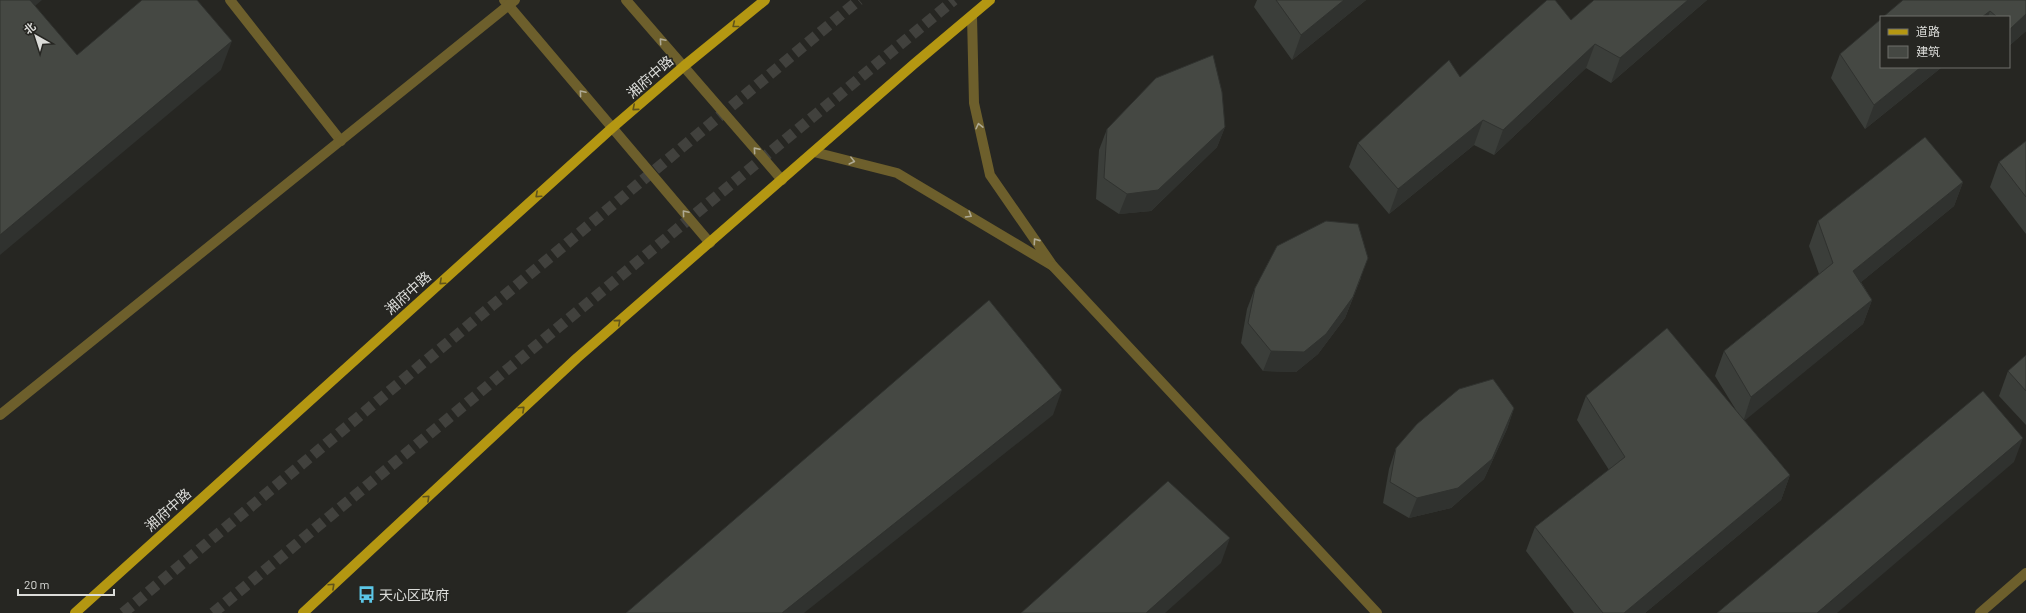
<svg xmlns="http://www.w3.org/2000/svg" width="2026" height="613" font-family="Barlow,'Noto Sans SC',sans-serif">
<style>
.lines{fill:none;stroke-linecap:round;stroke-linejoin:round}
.trunk-tunnel{stroke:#41413d;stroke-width:11;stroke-dasharray:11 5.5;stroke-linecap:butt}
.service{stroke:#6d5f2c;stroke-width:10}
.tertiary{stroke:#6d5f2c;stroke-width:10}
.primary{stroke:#b49712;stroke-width:10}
.wall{fill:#3b3e3a}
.shaded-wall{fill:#30322f}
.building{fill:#454843;stroke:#30322f}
.oneway{stroke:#5f531c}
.oneway2{stroke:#afaa94}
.labels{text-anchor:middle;stroke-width:3.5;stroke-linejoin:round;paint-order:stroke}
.street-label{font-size:14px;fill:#dbdcd9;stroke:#262622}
.poi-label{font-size:14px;fill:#dbdcd9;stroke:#262622;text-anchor:start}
</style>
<rect width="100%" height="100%" fill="#262622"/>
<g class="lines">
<!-- trunk-tunnel -->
<g class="trunk-tunnel">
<path d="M123 613 859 0"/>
<path d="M213 613 954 0"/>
</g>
<!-- service -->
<g class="service">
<path d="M230 0 341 141"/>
<path d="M504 0 710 243"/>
<path d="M626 0 782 180"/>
<path d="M0 415 515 0"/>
</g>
<!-- tertiary -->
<g class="tertiary">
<path d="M814 152 897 173 1053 266 990 175 974 103 972 16"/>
<path d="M1053 266 1377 613"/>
<path d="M1980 613 2026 573"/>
</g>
<!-- primary -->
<g class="primary">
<path d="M75 613 612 128 684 66 765 0"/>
<path d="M303 613 577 358 914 64 990 0"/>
</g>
</g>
<!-- wall -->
<g class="wall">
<path d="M1257 0H1366L1292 60 1254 7Z"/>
<path d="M1594 0H1707L1611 83 1586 68 1494 155 1474 145 1389 214 1349 167 1358 143 1460 77 1571 20Z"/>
<path d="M2026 0V31L2009 46V17H1883Z"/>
<path d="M1840 54 1881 67H1942L1865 129 1831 78Z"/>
<path d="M1225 127 1217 147 1151 211 1119 214 1096 199 1099 150 1107 129Z"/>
<path d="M2026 141V234L1990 187 1999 162Z"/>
<path d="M1963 182 1954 206 1861 282 1872 300 1863 324 1744 420 1790 475 1781 500 1645 613H1574L1526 551 1535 527 1609 470 1577 420 1586 396 1736 410 1715 376 1724 351 1819 274 1809 246 1818 221Z"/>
<path d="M1361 278 1345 318 1318 354 1296 372 1263 371 1241 343 1247 309 1255 288Z"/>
<path d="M2026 355V425L1999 396 2008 371Z"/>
<path d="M1514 408 1507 429 1484 479 1451 508 1409 518 1383 503 1389 469 1396 448Z"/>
</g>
<!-- shaded-wall -->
<g class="shaded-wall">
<path d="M23 0H42L15 23Z"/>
<path d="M1344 0H1366L1292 60 1301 35Z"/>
<path d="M1688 0H1707L1611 83 1620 58Z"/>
<path d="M1990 11 1988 17H1982Z"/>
<path d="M2026 14V31L2009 46V31L2010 29Z"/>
<path d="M232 41 221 70 0 255V235Z"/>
<path d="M1595 44 1586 68 1494 155 1503 130Z"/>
<path d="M1921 67H1942L1865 129 1874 105Z"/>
<path d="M1483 120 1474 145 1389 214 1398 189Z"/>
<path d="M1225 127 1217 147 1151 211 1119 214 1127 194Z"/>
<path d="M1963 182 1954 206 1844 296 1853 271Z"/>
<path d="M1368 258 1345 318 1318 354 1296 372 1263 371 1271 351Z"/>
<path d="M1872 300 1863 324 1743 422 1751 397Z"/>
<path d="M1062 390 1053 415 804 613H782Z"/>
<path d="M1514 408 1507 429 1484 479 1451 508 1409 518 1417 498Z"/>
<path d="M2023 438 2014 462 1837 613H1817Z"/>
<path d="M1790 475 1781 500 1645 613H1624Z"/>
<path d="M1230 538 1221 563 1165 613H1146Z"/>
</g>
<!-- building -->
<g class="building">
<path d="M0 0H30L77 55 142 0H197L232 41 0 235Z"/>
<path d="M1276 0H1344L1301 35Z"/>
<path d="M1547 0H1555L1571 20 1594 0H1688L1620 58 1595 44 1503 130 1483 120 1398 189 1358 143 1449 60 1460 77Z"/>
<path d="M1903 0H2026V14L2010 29 2009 28V17H1997L1990 11 1982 17H1883Z"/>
<path d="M1881 19V67H1921L1874 105 1840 54Z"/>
<path d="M1213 55 1222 92 1225 127 1158 190 1127 194 1104 178 1107 129 1156 78Z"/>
<path d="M1925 137 1963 182 1853 271 1872 300 1751 397 1724 351 1833 263 1818 221Z"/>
<path d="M2026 141V197L1999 162Z"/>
<path d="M1326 221 1358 224 1368 258 1353 297 1326 334 1304 352 1271 351 1248 323 1255 288 1277 246Z"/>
<path d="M989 300 1062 390 782 613H626Z"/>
<path d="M1667 328 1790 475 1624 613H1603L1535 527 1625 457 1586 396Z"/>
<path d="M2026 355V391L2008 371Z"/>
<path d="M1493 379 1514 408 1492 459 1458 488 1417 498 1390 482 1396 448 1417 424 1459 389Z"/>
<path d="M1983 391 2023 438 1817 613H1717Z"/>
<path d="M1168 481 1230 538 1146 613H1021Z"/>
</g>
<!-- one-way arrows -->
<defs><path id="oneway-chevron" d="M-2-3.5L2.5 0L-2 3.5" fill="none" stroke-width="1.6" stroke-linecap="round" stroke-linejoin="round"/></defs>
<g class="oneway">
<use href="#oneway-chevron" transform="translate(735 25) rotate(141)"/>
<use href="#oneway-chevron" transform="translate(635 108) rotate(139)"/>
<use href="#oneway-chevron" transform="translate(538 195) rotate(138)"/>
<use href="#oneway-chevron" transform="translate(442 282) rotate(138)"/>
<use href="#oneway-chevron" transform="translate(618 322) rotate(-41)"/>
<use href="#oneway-chevron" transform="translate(522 409) rotate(-43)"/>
<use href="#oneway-chevron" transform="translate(427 498) rotate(-43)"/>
<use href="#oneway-chevron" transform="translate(332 586) rotate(-43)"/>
</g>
<g class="oneway2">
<use href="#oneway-chevron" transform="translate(662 41) rotate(-131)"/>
<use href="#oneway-chevron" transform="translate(582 93) rotate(-130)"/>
<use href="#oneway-chevron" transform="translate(979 126) rotate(-103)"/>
<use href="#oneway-chevron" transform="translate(756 150) rotate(-131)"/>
<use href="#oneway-chevron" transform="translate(852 161) rotate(14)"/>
<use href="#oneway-chevron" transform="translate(685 213) rotate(-130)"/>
<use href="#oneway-chevron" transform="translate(969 215) rotate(31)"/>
<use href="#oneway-chevron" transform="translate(1036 241) rotate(-125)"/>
</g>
<!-- icons -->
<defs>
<symbol id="bus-bare" viewBox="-9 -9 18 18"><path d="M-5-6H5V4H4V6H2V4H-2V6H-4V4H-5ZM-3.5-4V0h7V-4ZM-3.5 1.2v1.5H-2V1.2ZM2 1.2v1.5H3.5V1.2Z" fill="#5cc7e8" stroke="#262622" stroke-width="2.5" paint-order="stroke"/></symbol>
</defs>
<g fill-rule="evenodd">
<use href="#bus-bare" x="354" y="582" width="25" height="25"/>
</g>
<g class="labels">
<!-- street labels -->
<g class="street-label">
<text transform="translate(650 77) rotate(-41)" y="5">湘府中路</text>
<text transform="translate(408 293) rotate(-42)" y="5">湘府中路</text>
<text transform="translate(168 510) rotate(-42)" y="5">湘府中路</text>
</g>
<!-- poi labels -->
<g class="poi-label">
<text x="379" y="600">天心区政府</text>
</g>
</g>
<!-- legend -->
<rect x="1880" y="16" width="130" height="52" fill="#262622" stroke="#6e6f6b"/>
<rect x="1888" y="29" width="20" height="6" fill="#b49712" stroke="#6e6f6b"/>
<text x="1916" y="36" font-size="12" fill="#dbdcd9">道路</text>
<rect x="1888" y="46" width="20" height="12" fill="#454843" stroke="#6e6f6b"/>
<text x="1916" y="56" font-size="12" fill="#dbdcd9">建筑</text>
<!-- north arrow -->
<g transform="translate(36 36) rotate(321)" stroke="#262622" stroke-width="3" paint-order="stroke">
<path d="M0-3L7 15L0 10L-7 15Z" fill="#dbdcd9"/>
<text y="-6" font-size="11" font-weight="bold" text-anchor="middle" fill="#dbdcd9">北</text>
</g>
<!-- scale -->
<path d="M18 589v6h96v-6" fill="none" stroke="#dbdcd9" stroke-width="2"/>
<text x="24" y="589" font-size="12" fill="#dbdcd9" stroke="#262622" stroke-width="3" paint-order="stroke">20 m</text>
</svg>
